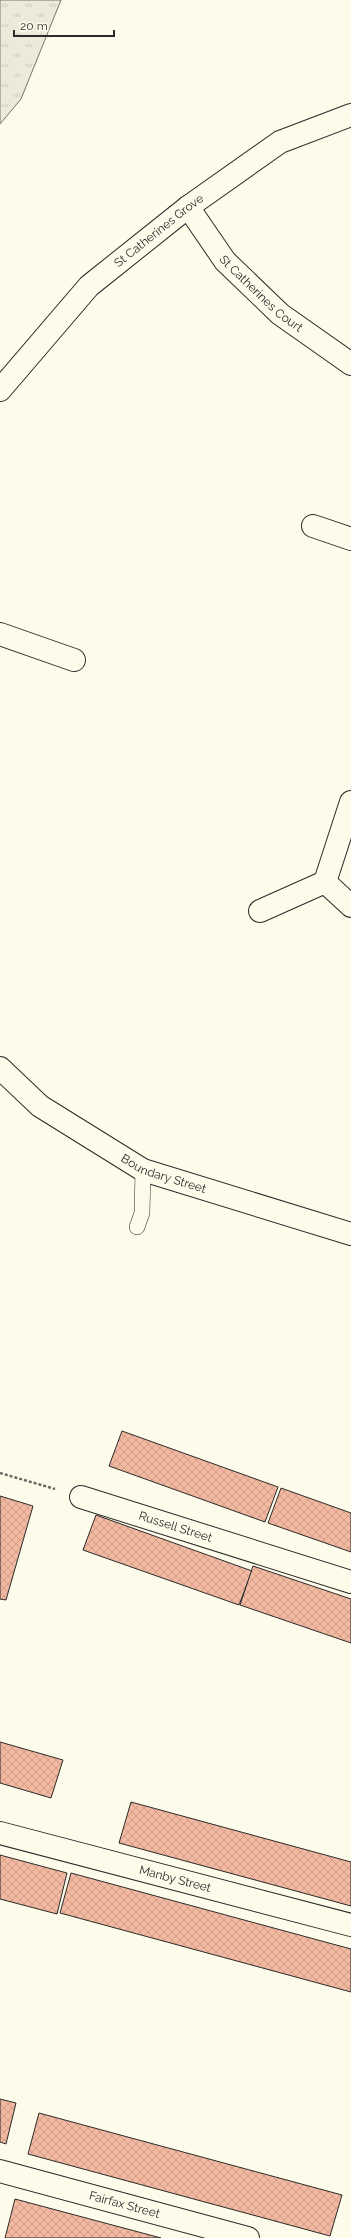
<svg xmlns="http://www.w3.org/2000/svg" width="351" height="2238" font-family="Raleway,sans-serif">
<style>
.grass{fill:url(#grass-tufts);stroke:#74746e}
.building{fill:url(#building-cross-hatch);stroke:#2b2b2b}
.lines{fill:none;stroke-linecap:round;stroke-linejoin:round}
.lane-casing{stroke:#2b2b2b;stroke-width:16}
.street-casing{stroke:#2b2b2b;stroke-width:24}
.path{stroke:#6a6964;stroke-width:2.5;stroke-dasharray:3 2;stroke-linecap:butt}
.lane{stroke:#fdfbea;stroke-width:15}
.street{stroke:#fdfbea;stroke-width:22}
.labels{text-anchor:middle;stroke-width:3;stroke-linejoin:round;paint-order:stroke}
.street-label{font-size:12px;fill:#2b2b2b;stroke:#fdfbea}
</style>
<defs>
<pattern id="grass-tufts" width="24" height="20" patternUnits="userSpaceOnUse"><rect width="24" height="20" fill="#ecebdb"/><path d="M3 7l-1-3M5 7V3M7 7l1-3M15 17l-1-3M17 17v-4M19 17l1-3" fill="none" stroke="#cbcabc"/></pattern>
<pattern id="building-cross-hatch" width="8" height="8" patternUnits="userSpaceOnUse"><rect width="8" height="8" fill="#f2b8a0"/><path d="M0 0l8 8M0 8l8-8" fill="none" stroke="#d09e8a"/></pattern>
</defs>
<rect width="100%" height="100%" fill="#fdfbea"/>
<!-- grass -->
<path class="grass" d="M0 0H61L21 99 0 124Z"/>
<!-- building -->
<g class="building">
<path d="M122 1431 278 1487 265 1522 109 1466Z"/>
<path d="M281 1488 351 1513V1552L268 1523Z"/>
<path d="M0 1496 33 1506 6 1600 0 1599Z"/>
<path d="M96 1515 252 1571 239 1605 83 1550Z"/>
<path d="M253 1566 351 1599V1643L240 1605Z"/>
<path d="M0 1742 63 1760 51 1798 0 1783Z"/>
<path d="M131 1802 351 1862V1906L119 1843Z"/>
<path d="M0 1855 67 1873 57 1914 0 1899Z"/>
<path d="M71 1873 351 1949V1992L60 1913Z"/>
<path d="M0 2099 16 2103 6 2144 0 2142Z"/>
<path d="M39 2113 342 2195 330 2236 28 2154Z"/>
<path d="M15 2199 161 2238H5Z"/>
</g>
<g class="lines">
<defs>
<path id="lane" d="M137 1227 142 1213 143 1170"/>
<g id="street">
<path id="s1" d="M188 207 225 261 280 314 351 364"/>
<path id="s2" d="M0 390 89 286 188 207 280 142 351 115"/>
<path d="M313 526 351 539"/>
<path d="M0 634 74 660"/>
<path d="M325 882 351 906"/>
<path d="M260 911 325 882 351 802"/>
<path id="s3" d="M0 1068 40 1106 143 1170 351 1234"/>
<path id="s4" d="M81 1497 351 1582"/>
<path id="s5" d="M0 1833 351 1925"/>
<path id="s6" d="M0 2171 248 2238"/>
</g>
</defs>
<!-- lane casing -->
<use href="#lane" class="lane-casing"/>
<!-- street casing -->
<use href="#street" class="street-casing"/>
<!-- path -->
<path class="path" d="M0 1473 55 1489"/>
<!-- lane -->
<use href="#lane" class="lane"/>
<!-- street -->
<use href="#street" class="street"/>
</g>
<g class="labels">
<!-- street labels -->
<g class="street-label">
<text dy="4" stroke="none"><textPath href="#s2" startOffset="226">St Catherines Grove</textPath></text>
<text dy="4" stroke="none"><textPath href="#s1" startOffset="114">St Catherines Court</textPath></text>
<text dy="4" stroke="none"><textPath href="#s3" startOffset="197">Boundary Street</textPath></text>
<text dy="4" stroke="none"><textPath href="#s4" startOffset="99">Russell Street</textPath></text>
<text dy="4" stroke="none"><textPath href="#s5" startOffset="181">Manby Street</textPath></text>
<text dy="4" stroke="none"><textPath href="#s6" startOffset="129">Fairfax Street</textPath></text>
</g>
</g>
<!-- scale -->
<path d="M14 30v6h100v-6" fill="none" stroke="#2b2b2b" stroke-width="2"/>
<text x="20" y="30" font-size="12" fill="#2b2b2b" stroke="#fdfbea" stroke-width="3" paint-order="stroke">20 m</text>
</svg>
